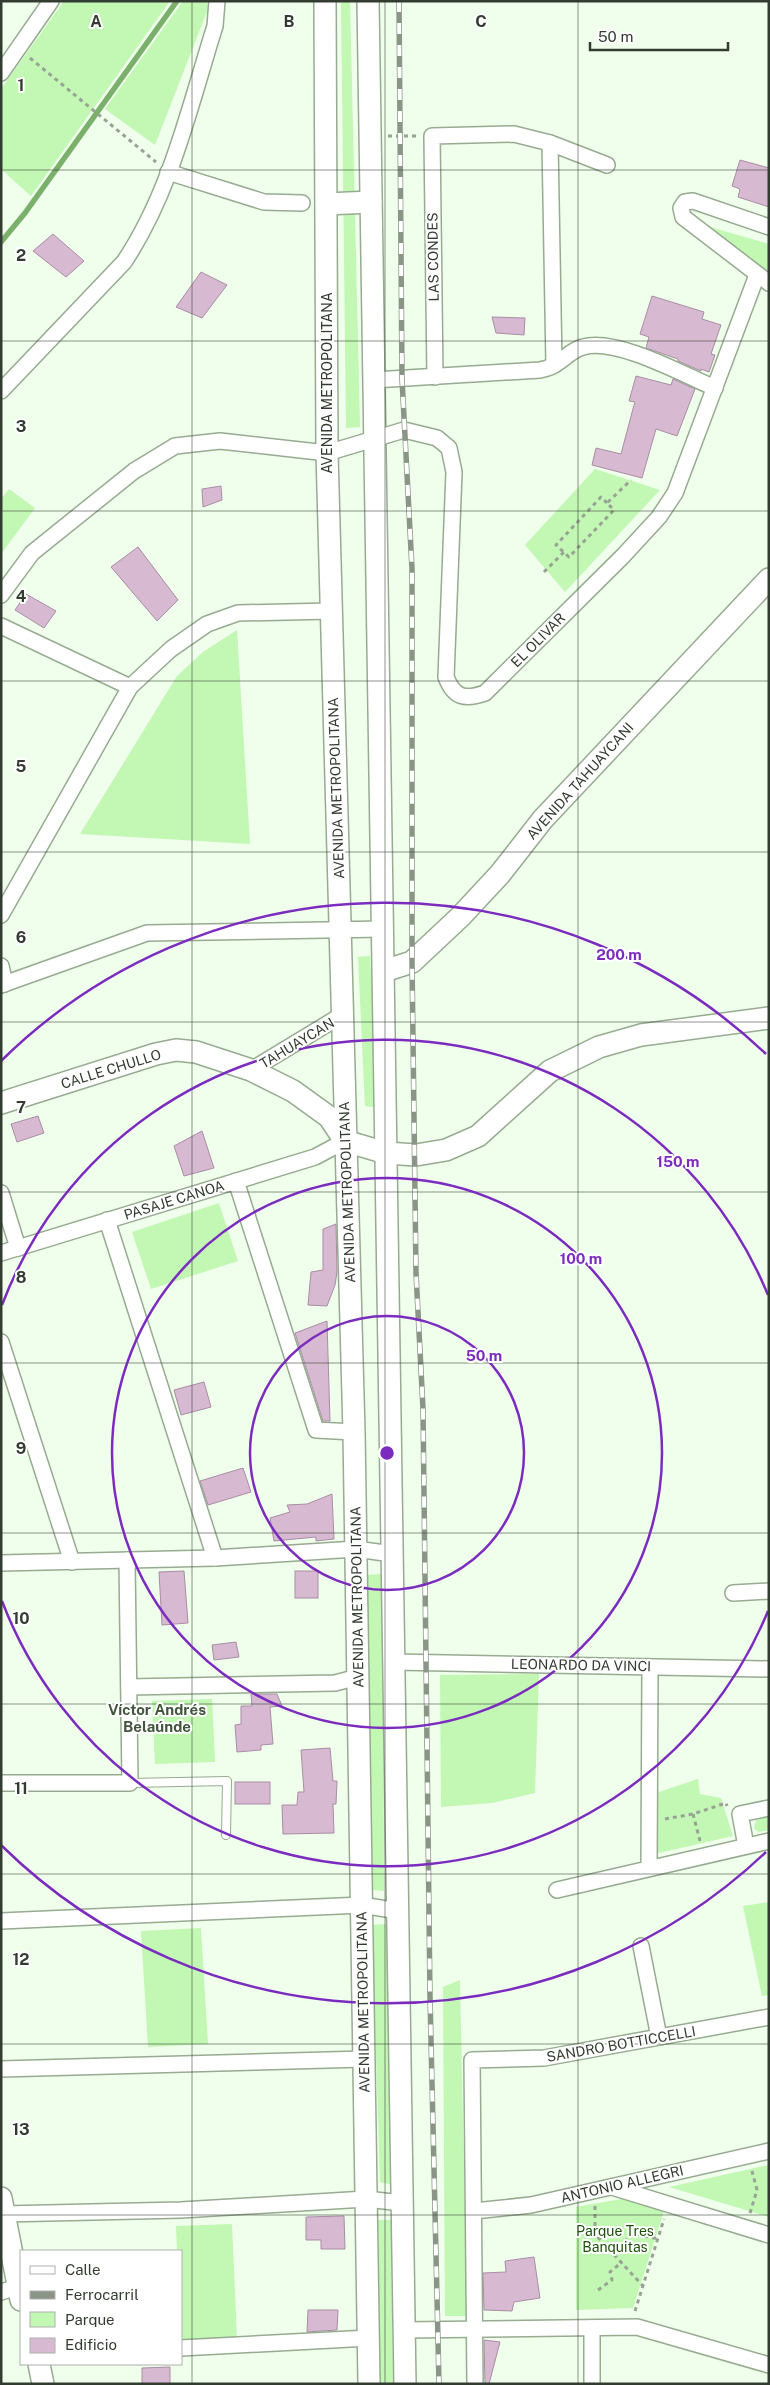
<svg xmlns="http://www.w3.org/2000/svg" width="770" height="2385" font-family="'Public Sans',sans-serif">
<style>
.green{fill:#c2f7b4}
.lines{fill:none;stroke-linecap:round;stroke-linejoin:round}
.stream{stroke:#7ab06b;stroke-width:5.5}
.building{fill:#d7bad2;stroke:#a88da4}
.lane-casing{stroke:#96ab90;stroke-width:10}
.street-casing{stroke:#96ab90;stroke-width:18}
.secondary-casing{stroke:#96ab90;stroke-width:24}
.path{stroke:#98a394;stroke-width:3;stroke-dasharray:4 4;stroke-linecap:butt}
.lane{stroke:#fff;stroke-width:8}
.street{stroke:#fff;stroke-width:15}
.secondary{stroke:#fff;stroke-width:21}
.rail-casing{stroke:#8a9587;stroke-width:5.5}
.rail{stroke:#fff;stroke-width:4;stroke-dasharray:11;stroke-linecap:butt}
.grid{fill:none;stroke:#333c31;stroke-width:1;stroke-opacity:0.55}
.ring{fill:none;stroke:#7b2cbf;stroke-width:2.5}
.labels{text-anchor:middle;stroke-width:4;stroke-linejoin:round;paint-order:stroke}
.street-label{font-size:14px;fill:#333c31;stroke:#fff}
.park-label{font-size:14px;fill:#1c510a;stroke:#fff}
.neighbourhood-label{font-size:15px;font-weight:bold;fill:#42553d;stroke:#fff}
.grid-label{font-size:16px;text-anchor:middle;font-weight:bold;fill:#333c31;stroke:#fff;stroke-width:4;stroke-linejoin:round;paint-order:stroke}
.centre{fill:#7b2cbf;stroke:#fff;stroke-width:2.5}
.ring-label{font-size:15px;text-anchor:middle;font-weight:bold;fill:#7b2cbf;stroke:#fff;stroke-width:4;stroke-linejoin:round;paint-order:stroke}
</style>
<rect width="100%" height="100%" fill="#f0feec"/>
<!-- green -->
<g class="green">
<path d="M64 1H170L31 196 1 169V89Z"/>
<path d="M183 1H207L208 9 155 145 105 109Z"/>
<path d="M341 1H350L360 427 346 428Z"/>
<path d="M696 223 769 244V273Z"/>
<path d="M595 469 660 490 565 592 525 545Z"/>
<path d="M9 489 35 508 1 554V499Z"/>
<path d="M237 630 250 844 80 834 177 676 203 652Z"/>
<path d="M370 956 379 1108 365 1106 358 957Z"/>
<path d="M219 1203 238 1261 151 1289 132 1232Z"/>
<path d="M383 1574 384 1891 373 1890 365 1575Z"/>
<path d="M539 1674 535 1793 492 1803 441 1807 440 1675Z"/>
<path d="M212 1699 215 1762 155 1764 152 1701Z"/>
<path d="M698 1779 700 1794 721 1798 733 1836 659 1853 654 1849 656 1793Z"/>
<path d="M769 1817V1830L759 1832 754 1829 756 1820Z"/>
<path d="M769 1902V1995L762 1996 743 1906Z"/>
<path d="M386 1924 392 2185 380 2182 372 1925Z"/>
<path d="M201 1928 208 2044 148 2047 141 1931Z"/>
<path d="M460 1980 467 2316H445L443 1987Z"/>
<path d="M769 2165V2217L669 2187Z"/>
<path d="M621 2199 664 2211 633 2308 576 2310V2207Z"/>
<path d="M378 2220H391L393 2384H380Z"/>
<path d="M232 2224 237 2339 181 2342V2251H177L176 2226Z"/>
</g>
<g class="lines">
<!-- stream -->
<path class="stream" d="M1 242 25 213 177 1"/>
</g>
<!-- building -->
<g class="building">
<path d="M740 160 769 168V207L738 197 740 189 732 186Z"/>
<path d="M53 234 84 261 66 277 33 251Z"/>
<path d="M201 272 227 285 202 318 176 307Z"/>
<path d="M652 296 704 312 702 319 721 325 711 354 715 355 709 372 701 369V371L678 361V359L646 348 649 337 640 334Z"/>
<path d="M492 317 525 318 524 335 496 333Z"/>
<path d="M636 376 671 385 673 379 695 389 677 436 656 429 642 478 592 465 596 448 621 454 634 405 635 402 629 401Z"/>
<path d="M221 486 222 500 203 507 202 489Z"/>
<path d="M138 547 178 600 157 621 111 567Z"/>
<path d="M26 594 56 611 44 628 15 610Z"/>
<path d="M38 1116 44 1133 17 1142 11 1124Z"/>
<path d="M202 1131 214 1168 184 1176 174 1146Z"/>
<path d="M336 1224 337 1272 335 1285 327 1306 308 1305 311 1272 323 1270V1229Z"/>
<path d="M327 1321 330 1421H323L295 1333Z"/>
<path d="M204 1382 211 1407 181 1415 174 1390Z"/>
<path d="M243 1468 251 1492 208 1505 200 1481Z"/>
<path d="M332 1494 334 1539 316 1541V1537L274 1541 270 1518 290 1512 287 1505 307 1504Z"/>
<path d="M184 1571 188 1623 162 1625 159 1572Z"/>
<rect x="295" y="1571" width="23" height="27"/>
<path d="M236 1642 239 1657 214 1660 212 1645Z"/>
<path d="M251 1694H277L282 1706 270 1707 273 1744 261 1745V1750L237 1752 235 1725 241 1724V1706H252Z"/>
<path d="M330 1748 333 1781H337L336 1804H333L334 1833 283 1834 282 1805H297L298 1792H304L301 1750Z"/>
<rect x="235" y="1782" width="35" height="22"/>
<path d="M344 2216 345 2249H321V2240H306V2217Z"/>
<path d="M534 2257 540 2298 514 2302 512 2311 484 2310 483 2273 506 2272 505 2261Z"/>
<path d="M308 2310H338L337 2330 307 2332Z"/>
<path d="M484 2340 500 2342 489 2384H485Z"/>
<path d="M170 2367V2384H142V2368Z"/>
</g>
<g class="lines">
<defs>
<path id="lane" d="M130 1783 227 1781 226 1835"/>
<g id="street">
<path d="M1 73 51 1"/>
<path d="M550 143 554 365"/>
<path d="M168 172 264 202 302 203"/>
<path d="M769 227 693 201 685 202 681 208 683 217 769 283"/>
<path d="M435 377 432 136 514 134 550 143 607 165"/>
<path d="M374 380 540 370C544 369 550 368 554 365 565 359 571 350 583 347 616 337 684 375 715 388"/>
<path d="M1 391 124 262C171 192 190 105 215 26L217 1"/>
<path d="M1 595 32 553 134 471 175 446 220 441 327 453 404 430 437 438 449 448 454 472 446 677C454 698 465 700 485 693L623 556 659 517 675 493 757 275"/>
<path d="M1 626 130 687"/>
<path d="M1 915 130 687 171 649 207 624 238 613 331 611"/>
<path d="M1 966 5 984"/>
<path d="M1 985 147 933 383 929"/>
<path d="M251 1070 342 1015"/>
<path d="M236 1181 316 1430 354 1432"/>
<path d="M1 1193 18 1248"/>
<path d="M107 1220 215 1558"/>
<path d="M1 1253 315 1157 345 1141"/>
<path d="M1 1342 72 1562"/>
<path d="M1 1563 215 1558 356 1549 392 1554"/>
<path d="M733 1593 769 1591"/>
<path d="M394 1662 769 1669"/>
<path d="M129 1687 335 1683 358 1677"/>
<path d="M1 1783H130L127 1560"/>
<path d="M746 1846 740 1814 769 1808"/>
<path d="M649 1868 650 1667"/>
<path d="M557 1890 769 1841"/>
<path d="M1 1921 362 1905 398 1911"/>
<path d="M641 1946 659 2037"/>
<path d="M1 2069 364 2059"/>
<path d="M612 2187 769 2235"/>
<path d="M474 2211 531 2205 769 2151"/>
<path d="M3 2214 181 2210 366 2199 402 2203"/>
<path d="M1 2292 17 2287"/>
<path d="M592 2328V2384"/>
<path d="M404 2330 637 2327 769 2365"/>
<path d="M181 2348 369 2338"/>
<path d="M475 2384 472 2060 544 2058 769 2017"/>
</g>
<g id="secondary">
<path d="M325 1 327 453 354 1432 369 2384"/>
<path d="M368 1 405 2384"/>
<path d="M326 204 371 202"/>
<path d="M384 971 412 962 461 916 500 874 543 819 769 579"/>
<path d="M1 1103 156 1054 176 1050 196 1052 251 1070 293 1091 329 1117 345 1141 386 1153 416 1155 446 1150 478 1136 550 1071 599 1047 641 1035 769 1018"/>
<path d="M1 2198 21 2300"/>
<path d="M39 2364 43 2384"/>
</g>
</defs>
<!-- lane casing -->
<use href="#lane" class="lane-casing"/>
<!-- street casing -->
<use href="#street" class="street-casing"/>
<!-- secondary casing -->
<use href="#secondary" class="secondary-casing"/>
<!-- path -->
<g class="path">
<path d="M30 58 156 162"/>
<path d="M388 136H417"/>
<path d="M607 503 601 497 556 545 569 557 614 510 607 503 631 480"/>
<path d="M544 572 564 552"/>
<path d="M693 1814 700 1841"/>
<path d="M665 1819 693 1814 726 1803 727 1806"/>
<path d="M595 2206V2234L643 2286"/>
<path d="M750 2213 757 2190 752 2171"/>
<path d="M613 2253 633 2233 658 2239"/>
<path d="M598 2290 612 2280 610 2272 622 2262"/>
<path d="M635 2311 664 2219"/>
</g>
<!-- lane -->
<use href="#lane" class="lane"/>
<!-- street -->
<use href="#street" class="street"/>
<!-- secondary -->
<use href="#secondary" class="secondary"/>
<defs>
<path id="rail" d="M399 1 402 379 412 569V962L416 1273 423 1409 430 1997 439 2384"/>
</defs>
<!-- rail casing -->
<use href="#rail" class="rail-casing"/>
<!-- rail -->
<use href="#rail" class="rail"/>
</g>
<!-- grid -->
<path class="grid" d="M192 1V2384M385 1V2384M578 1V2384M1 170H769M1 341H769M1 511H769M1 681H769M1 852H769M1 1022H769M1 1192H769M1 1363H769M1 1533H769M1 1704H769M1 1874H769M1 2044H769M1 2215H769"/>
<!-- distance rings -->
<g class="ring">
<circle cx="387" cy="1453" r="137"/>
<circle cx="387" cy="1453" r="275"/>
<path d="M768 1611A412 412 0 0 1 2 1601M2 1305A412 412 0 0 1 768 1295"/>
<path d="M766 1852A550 550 0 0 1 1 1845M1 1061A550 550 0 0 1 766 1054"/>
</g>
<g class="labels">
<!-- street labels -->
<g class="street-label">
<text transform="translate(433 257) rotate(-91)" y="5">LAS CONDES</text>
<text transform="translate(327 383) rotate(-90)" y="5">AVENIDA METROPOLITANA</text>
<text transform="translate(538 640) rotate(-45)" y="5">EL OLIVAR</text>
<text transform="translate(580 781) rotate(-48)" y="5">AVENIDA TAHUAYCANI</text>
<text transform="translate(336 788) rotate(-92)" y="5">AVENIDA METROPOLITANA</text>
<text transform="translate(297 1043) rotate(-31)" y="5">TAHUAYCAN</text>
<text transform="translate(111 1069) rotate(-17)" y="5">CALLE CHULLO</text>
<text transform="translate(347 1192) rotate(-92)" y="5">AVENIDA METROPOLITANA</text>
<text transform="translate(174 1200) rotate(-17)" y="5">PASAJE CANOA</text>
<text transform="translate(357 1597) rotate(-91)" y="5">AVENIDA METROPOLITANA</text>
<text transform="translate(581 1665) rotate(1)" y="5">LEONARDO DA VINCI</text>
<text transform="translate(363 2002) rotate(-91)" y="5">AVENIDA METROPOLITANA</text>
<text transform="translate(621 2044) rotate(-10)" y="5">SANDRO BOTTICCELLI</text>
<text transform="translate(622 2184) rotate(-13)" y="5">ANTONIO ALLEGRI</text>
</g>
<!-- park labels -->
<g class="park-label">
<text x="615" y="2236">Parque Tres<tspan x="615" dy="16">Banquitas</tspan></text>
</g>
<!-- neighbourhood labels -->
<g class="neighbourhood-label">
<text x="157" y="1715">Víctor Andrés<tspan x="157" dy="17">Belaúnde</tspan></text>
</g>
</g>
<g class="grid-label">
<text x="96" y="27">A</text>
<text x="289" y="27">B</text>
<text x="481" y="27">C</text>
<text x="21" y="91">1</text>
<text x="21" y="261">2</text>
<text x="21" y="432">3</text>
<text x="21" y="602">4</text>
<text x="21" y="772">5</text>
<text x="21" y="943">6</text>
<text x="21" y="1113">7</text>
<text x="21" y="1283">8</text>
<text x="21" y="1454">9</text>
<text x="21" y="1624">10</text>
<text x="21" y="1794">11</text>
<text x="21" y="1965">12</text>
<text x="21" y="2135">13</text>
</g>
<circle cx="387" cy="1453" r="8" class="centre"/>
<g class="ring-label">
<text x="619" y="960">200 m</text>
<text x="678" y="1167">150 m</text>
<text x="581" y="1264">100 m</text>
<text x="484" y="1361">50 m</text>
</g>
<!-- border -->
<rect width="770" height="2385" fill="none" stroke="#333c31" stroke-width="5"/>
<!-- legend -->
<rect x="20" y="2250" width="162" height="115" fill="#ffffff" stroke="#adb1ad"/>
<rect x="30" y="2266" width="25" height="8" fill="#ffffff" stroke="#adb1ad"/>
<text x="65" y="2275" font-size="15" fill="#333c31">Calle</text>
<rect x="30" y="2291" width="25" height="8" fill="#8a9587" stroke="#adb1ad"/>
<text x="65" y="2300" font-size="15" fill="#333c31">Ferrocarril</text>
<rect x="30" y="2312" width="25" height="15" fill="#c2f7b4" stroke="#adb1ad"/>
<text x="65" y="2325" font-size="15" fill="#333c31">Parque</text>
<rect x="30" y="2338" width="25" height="15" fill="#d7bad2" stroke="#adb1ad"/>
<text x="65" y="2350" font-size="15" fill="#333c31">Edificio</text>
<!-- scale -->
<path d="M590 42v8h138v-8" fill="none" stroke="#333c31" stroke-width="2.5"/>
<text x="598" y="42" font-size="15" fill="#333c31" stroke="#ffffff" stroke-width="4" paint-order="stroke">50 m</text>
</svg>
